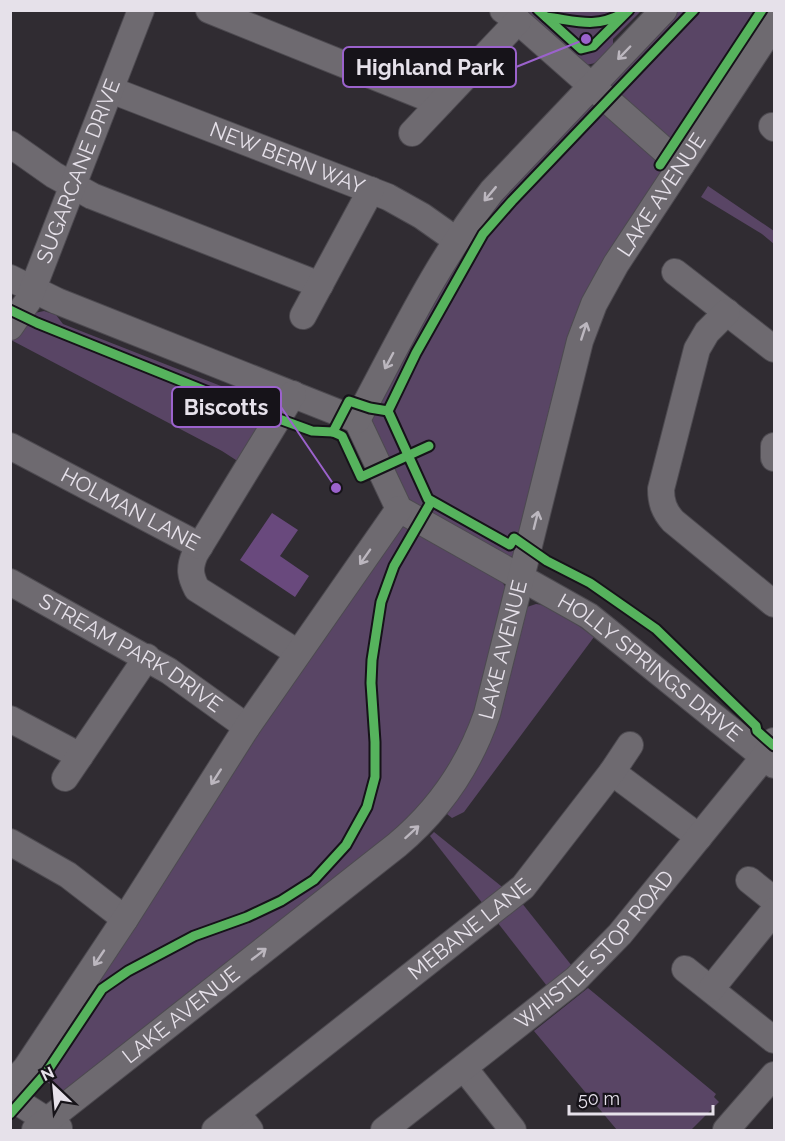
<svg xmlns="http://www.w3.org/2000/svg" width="785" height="1141" font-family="Raleway,sans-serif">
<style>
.green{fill:#594565}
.water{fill:#69497d}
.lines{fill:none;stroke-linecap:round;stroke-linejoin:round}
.minor-casing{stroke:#4d4a50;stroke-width:28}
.minor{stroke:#6e6a70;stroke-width:26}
.cycleway-casing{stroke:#161319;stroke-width:13}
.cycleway{stroke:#56b35d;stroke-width:9}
.oneway{stroke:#bcb7bf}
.labels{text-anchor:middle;stroke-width:4.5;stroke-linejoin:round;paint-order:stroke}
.street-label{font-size:21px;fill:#e6e1ea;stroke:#161319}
.leader{fill:none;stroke:#9b62cc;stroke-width:2}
.callout-dot{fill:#9b62cc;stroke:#161319;stroke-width:2}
.callout{fill:#161319;stroke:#9b62cc;stroke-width:2}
.callout-label{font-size:22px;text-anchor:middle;font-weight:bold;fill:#e6e1ea}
</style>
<rect width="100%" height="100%" fill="#302c32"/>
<!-- green -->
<g class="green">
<path d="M525 11H641L613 39V45C604 56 599 65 583 65L562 43Z"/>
<path d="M675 11H774L685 147 681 150 607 83Z"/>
<path d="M589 101 667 165 599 276 514 556 508 557 411 505 371 422 372 411 467 239Z"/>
<path d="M708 186 774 231V244L762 234 701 197Z"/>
<path d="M44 311 56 315 63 324 249 397 261 396 274 402 239 462 222 451 11 340 30 314Z"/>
<path d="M399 526H404L501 580 506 588 478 704 454 765 411 822 65 1094 29 1070Z"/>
<path d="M536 604C554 606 579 626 594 637L464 812 452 818 447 814 470 779 524 608Z"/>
<path d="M434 832 521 902 572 966 547 986 430 836Z"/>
<path d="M588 988 716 1094 714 1097 719 1102 691 1130H617L534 1031Z"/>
</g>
<!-- water -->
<path class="water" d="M272 513 298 530 280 556 309 576 295 597 240 560Z"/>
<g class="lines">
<defs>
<g id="minor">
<path d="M209 10 440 103"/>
<path d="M503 10 518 21 681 165"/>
<path id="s1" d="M111 90 388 197 422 216 456 240"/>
<path d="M772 126 774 128"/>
<path d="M412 133 518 21"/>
<path d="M10 144 54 175 92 196 320 285"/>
<path d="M675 272 774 349"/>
<path id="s2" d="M10 278 57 301 357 420 399 509 589 616 774 765"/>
<path d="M727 312 707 332 697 349 661 489C661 502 664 511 673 521L774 604"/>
<path d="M303 316 371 190"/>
<path id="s3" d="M10 327 28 301 141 10"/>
<path d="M293 394 195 554C189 568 190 576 197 589L298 653"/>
<path d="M357 420C399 342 437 261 492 191L664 10"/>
<path id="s4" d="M10 446 200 546"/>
<path d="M774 446V458"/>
<path id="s5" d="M10 582 169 671 247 727"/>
<path d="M10 719 80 756"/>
<path d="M612 772 699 837"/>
<path d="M65 778 147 657"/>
<path d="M10 842 68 875 125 919"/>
<path d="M749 880 774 900"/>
<path d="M685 969 774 1040"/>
<path d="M711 989 774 911"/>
<path d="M464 1068 513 1130"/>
<path d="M10 1086 26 1068 125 919 247 727 399 509"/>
<path d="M10 1097 59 1128"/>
<path d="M237 1113 250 1130"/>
<path id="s6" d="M35 1130 397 845C440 809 469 766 487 714L580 341 594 304 616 264 774 24"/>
<path id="s7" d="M215 1130 523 887 612 772 630 745"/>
<path id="s8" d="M384 1130 576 979 620 934 764 757 774 741"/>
<path d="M726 1130 774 1075"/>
</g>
</defs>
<!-- minor casing -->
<use href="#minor" class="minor-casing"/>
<!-- minor -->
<use href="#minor" class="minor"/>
<defs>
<g id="cycleway">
<path d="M538 10 581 49 593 46 629 10"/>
<path d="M546 17C574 20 594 29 622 14"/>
<path d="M660 165 762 10"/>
<path d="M10 310 37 323 238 404 312 431 333 432 342 436 361 477 429 446"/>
<path d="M388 411 428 499 510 545 514 538 547 561 590 583 656 629 756 726 757 731 774 746"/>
<path d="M388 411 416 353 483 234 512 201 694 10"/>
<path d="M333 432 349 401 370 408 388 411"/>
<path d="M10 1114 46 1073 102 989 128 971 194 936 247 917 281 901 314 880 346 845 367 807 375 777V742L371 683 372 660 381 602 394 566 431 502"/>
</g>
</defs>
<!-- cycleway casing -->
<use href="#cycleway" class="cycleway-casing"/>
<!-- cycleway -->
<use href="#cycleway" class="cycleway"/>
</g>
<!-- one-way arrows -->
<defs><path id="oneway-shaft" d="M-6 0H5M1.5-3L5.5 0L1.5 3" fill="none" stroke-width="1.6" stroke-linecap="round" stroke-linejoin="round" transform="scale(1.5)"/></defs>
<g class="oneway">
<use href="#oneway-shaft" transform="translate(624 53) rotate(134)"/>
<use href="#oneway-shaft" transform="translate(490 194) rotate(130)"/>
<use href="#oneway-shaft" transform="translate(584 331) rotate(-72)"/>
<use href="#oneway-shaft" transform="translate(389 361) rotate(118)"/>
<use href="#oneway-shaft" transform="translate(536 520) rotate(-76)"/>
<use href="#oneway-shaft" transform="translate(365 557) rotate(125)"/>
<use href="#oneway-shaft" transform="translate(216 777) rotate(123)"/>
<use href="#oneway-shaft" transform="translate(412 832) rotate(-42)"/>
<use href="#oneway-shaft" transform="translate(259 954) rotate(-38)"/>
<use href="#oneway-shaft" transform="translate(99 958) rotate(124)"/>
</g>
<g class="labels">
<!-- street labels -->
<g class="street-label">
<text dy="7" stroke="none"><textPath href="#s1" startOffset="189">NEW BERN WAY</textPath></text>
<text dy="7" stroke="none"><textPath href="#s3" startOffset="171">SUGARCANE DRIVE</textPath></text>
<text dy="7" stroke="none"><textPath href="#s6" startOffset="1174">LAKE AVENUE</textPath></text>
<text dy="7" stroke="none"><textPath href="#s4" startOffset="136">HOLMAN LANE</textPath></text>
<text dy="7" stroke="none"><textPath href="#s6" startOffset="688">LAKE AVENUE</textPath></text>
<text dy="7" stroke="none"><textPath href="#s5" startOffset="140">STREAM PARK DRIVE</textPath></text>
<text dy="7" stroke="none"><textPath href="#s2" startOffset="771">HOLLY SPRINGS DRIVE</textPath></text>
<text dy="7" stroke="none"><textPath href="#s7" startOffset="324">MEBANE LANE</textPath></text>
<text dy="7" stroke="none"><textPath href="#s8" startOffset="278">WHISTLE STOP ROAD</textPath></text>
<text dy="7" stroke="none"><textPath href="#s6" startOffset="186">LAKE AVENUE</textPath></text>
</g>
</g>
<!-- callouts -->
<path class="leader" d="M586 39L516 67M336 488L281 407"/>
<g class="callout-dot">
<circle cx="586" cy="39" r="6"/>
<circle cx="336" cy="488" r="6"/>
</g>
<g class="callout">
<rect x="343" y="47" width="173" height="40" rx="6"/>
<rect x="172" y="387" width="109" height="40" rx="6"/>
</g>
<g class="callout-label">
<text x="430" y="75">Highland Park</text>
<text x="226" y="415">Biscotts</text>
</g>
<!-- border -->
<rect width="785" height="1141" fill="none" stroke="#e6e1ea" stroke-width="24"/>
<!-- north arrow -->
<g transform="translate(54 1087) rotate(334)" stroke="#161319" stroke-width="4.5" paint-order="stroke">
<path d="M0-4.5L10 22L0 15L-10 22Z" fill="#e6e1ea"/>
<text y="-9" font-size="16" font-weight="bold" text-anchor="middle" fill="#e6e1ea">N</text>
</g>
<!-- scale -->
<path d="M569 1105v9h144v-9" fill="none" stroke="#e6e1ea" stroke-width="3"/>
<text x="578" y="1105" font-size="18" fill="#e6e1ea" stroke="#161319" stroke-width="4.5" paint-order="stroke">50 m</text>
</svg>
